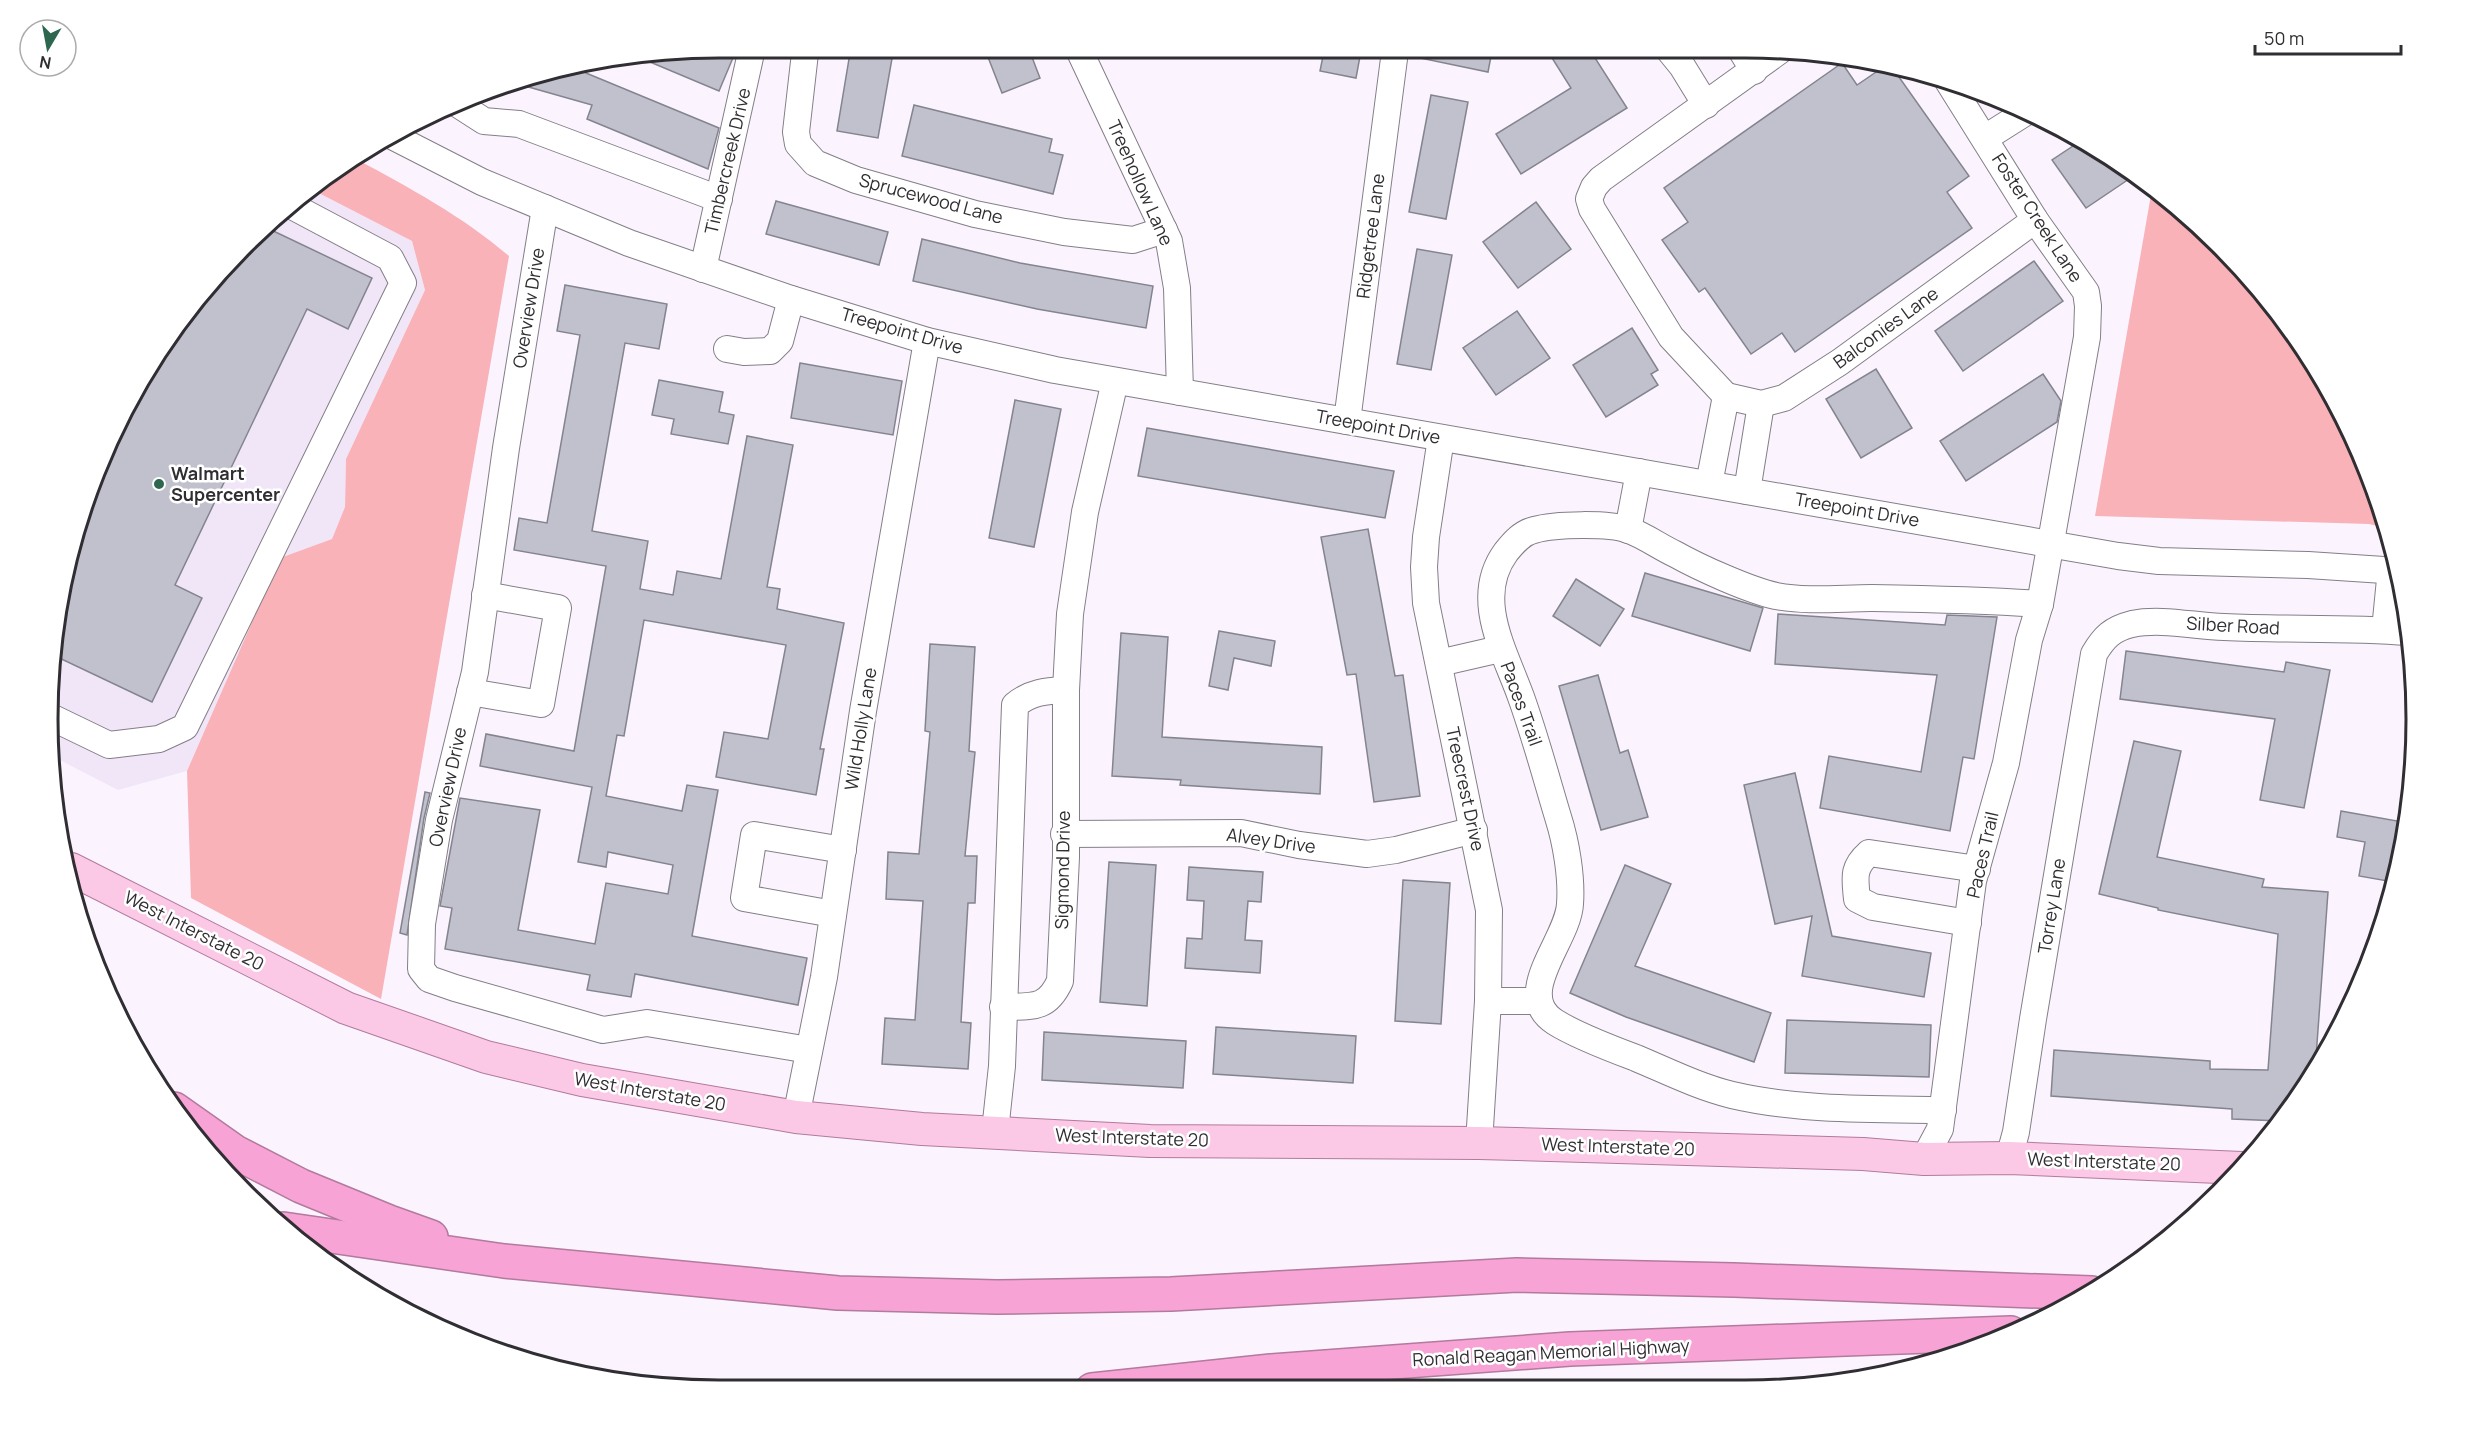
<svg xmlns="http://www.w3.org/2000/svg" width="2465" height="1439" font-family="Manrope,sans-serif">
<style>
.built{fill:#f1e6f8}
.green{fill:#f8b2b8}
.building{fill:#c1c1cd;stroke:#84848f;stroke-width:1.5}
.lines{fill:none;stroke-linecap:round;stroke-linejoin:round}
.minor-casing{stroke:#847e87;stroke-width:28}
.major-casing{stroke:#b27a9c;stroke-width:34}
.highway-casing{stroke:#b27a9c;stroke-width:36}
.minor{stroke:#fff;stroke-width:26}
.major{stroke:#fbc8e6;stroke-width:32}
.highway{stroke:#f8a3d5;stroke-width:33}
.poi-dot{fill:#2d6750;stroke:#fff;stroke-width:2}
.labels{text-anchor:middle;stroke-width:5;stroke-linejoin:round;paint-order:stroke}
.street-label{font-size:18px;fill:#302e32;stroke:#fff}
.poi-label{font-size:18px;font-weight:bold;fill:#302e32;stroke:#fff;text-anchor:start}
.rim{fill:none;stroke:#302e32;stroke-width:3}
</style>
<rect width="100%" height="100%" fill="#fbf4ff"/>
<!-- built -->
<path class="built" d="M309 188 412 241 425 290 346 459 345 507 332 539 280 558 187 771 118 790 50 755 54 632 71 545 117 423 161 346 244 245Z"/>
<!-- green -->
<g class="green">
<path d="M356 159C410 188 462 216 509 256L381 999 191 898 187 771 280 558 332 539 345 507 346 459 425 290 412 241 309 188Z"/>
<path d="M2152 189 2220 244 2304 346 2366 462 2386 528 2369 524 2095 516Z"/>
</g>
<!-- building -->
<g class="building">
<path d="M1547 50H1590L1627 108 1521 174 1496 134 1571 88Z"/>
<path d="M1324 51H1361L1356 78 1320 71Z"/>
<path d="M1421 51H1492L1488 72 1420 58Z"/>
<path d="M986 52H1030L1040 78 1002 93Z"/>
<path d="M735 53 719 91 631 54H632Z"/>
<path d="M850 53H893L878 138 837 131Z"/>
<path d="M1842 63 1857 85 1882 68 1894 70 1969 176 1947 192 1972 228 1795 352 1782 333 1751 354 1705 288 1699 292 1662 240 1688 222 1664 188Z"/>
<path d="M588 64 586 73 719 128 708 169 587 119 592 105 511 82Z"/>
<path d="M1431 95 1468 102 1446 219 1409 212Z"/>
<path d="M914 105 1052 139 1049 152 1063 155 1053 194 902 156Z"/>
<path d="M2079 142 2118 161 2135 175 2086 208 2052 160Z"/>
<path d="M776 201 888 232 879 265 766 234Z"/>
<path d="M1536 202 1571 249 1518 288 1483 242Z"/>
<path d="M265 227 372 278 348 329 307 309 175 585 202 598 152 702 53 655 54 632 71 545 117 423 161 346 244 245Z"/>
<path d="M922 239 1020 263 1153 286 1146 328 1037 309 913 281Z"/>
<path d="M1417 249 1452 255 1431 370 1397 364Z"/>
<path d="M2034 261 2063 301 1963 371 1935 331Z"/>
<path d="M565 285 667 304 659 349 625 343 592 531 648 541 640 589 673 595 677 571 721 579 747 436 793 445 767 587 780 589 777 609 844 623 820 749H824L816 795 716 777 724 732 768 739 786 645 644 620 624 736 617 735 606 796 682 811 687 785 718 790 692 936 807 958 798 1005 635 974 631 997 587 990 590 975 445 949 452 908 440 906 460 798 540 810 518 930 595 944 606 883 668 894 673 865 608 852 606 867 578 862 592 787 480 766 486 734 574 751 606 566 514 550 519 518 547 523 580 335 557 331Z"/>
<path d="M1517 311 1550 358 1496 395 1463 348Z"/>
<path d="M1632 328 1658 370 1651 374 1658 385 1606 417 1573 365Z"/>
<path d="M800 363 902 381 893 435 791 418Z"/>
<path d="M1876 369 1912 428 1861 458 1826 399Z"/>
<path d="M2043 374 2061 401 2057 422 1966 481 1940 441Z"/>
<path d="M659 380 723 392 719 412 734 415 728 444 671 434 674 419 652 415Z"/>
<path d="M1015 400 1061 409 1034 547 989 538Z"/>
<path d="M1147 428 1394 471 1385 518 1138 476Z"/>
<path d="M1368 529 1395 676 1403 675 1420 796 1374 802 1356 674 1347 675 1321 537Z"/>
<path d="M1645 573 1763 608 1750 651 1632 616Z"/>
<path d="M1576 579 1624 609 1600 646 1553 616Z"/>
<path d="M1778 614 1945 625 1947 615 1997 617 1974 759 1963 757 1950 831 1820 808 1829 756 1921 772 1937 675 1775 664Z"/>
<path d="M1219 631 1275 641 1271 666 1234 658 1228 690 1209 686Z"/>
<path d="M1121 633 1168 637 1162 737 1322 747 1320 794 1180 785 1181 780 1112 776Z"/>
<path d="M930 644 975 647 969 751 975 752 965 856H977L975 903H968L961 1022 971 1023 968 1069 882 1064 885 1018 915 1020 923 901 886 899 888 852 919 854 930 732 925 731Z"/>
<path d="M2126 651 2284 672 2286 662 2330 670 2304 808 2260 800 2275 719 2120 699Z"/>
<path d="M1598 675 1620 753 1628 750 1648 817 1601 830 1559 686Z"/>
<path d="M2134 741 2181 751 2157 857 2264 879 2262 887 2328 892 2315 1071 2304 1092 2281 1121 2232 1119V1109L2051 1096 2054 1050 2210 1061V1069L2268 1070 2278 934 2158 910V908L2099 894Z"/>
<path d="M1795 773 1832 936 1931 953 1924 997 1802 976 1812 916 1775 924 1744 785Z"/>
<path d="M425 792 430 793 424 818 407 935 400 933Z"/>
<path d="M2341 811 2403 822 2393 882 2359 876 2365 842 2337 837Z"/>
<path d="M1109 862 1156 865 1147 1006 1100 1002Z"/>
<path d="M1625 865 1671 884 1635 966 1771 1013 1754 1062 1626 1017 1570 993Z"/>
<path d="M1189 867 1263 872 1261 902 1248 901 1245 940 1262 941 1260 973 1185 968 1187 938 1202 939 1204 901 1187 900Z"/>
<path d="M1403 880 1450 883 1441 1024 1395 1021Z"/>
<path d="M1787 1020 1931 1025 1929 1077 1785 1073Z"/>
<path d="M1216 1027 1356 1036 1353 1083 1213 1074Z"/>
<path d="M1044 1032 1186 1041 1183 1088 1042 1080Z"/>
</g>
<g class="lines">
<defs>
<g id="minor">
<path d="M1669 50 1682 66 1706 105"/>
<path d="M1741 50 1754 71"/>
<path d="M1080 52 1169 241 1177 288 1180 392"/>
<path d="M805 53 796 132 798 144 815 163 856 180 975 214 1064 232 1133 240 1164 230"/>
<path d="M456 103 484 121 519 124 719 199"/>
<path d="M392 136 482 182 629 243 791 299 927 341 1055 370 2118 556 2159 561 2308 565 2399 571"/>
<path d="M1985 138 2023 114"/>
<path d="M545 208 506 448 475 672 439 820 422 924 421 969 429 979 455 988 603 1030 647 1023 809 1050"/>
<path d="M703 269 751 53"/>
<path d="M727 349 744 352 770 351 780 341 791 299"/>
<path d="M1726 396 1671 337 1592 209 1589 199 1594 187 1601 179 1782 49"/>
<path d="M1726 396 1761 404 1784 398 1840 362 2035 220"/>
<path d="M1347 421 1395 51"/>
<path d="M1441 438 1426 537 1424 567 1426 603 1489 910 1488 1001 1479 1143"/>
<path d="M1709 484 1726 396"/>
<path d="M1747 491 1761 404"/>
<path d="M1628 530 1639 472"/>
<path d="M2385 630 2391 569"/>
<path d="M1439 663 1500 649"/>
<path d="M470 692 541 704 558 608 485 595"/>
<path d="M51 717 109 745 159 739 185 727 403 283 390 258 290 205"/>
<path d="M1064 834 1241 833 1299 845 1367 854 1396 850 1474 830"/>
<path d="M833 914 744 898 754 835 843 850"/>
<path d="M1968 923 1873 907 1857 899C1855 878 1852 868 1869 853L1977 869"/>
<path d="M1488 1001H1537"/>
<path d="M1003 1007C1032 1006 1047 1010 1060 981L1066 857V690L1070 614 1085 512 1115 381"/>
<path d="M1943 1110C1873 1109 1801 1111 1732 1095 1699 1087 1667 1071 1636 1058 1612 1049 1577 1036 1555 1022 1512 994 1568 941 1570 904 1572 877 1566 842 1558 817 1546 777 1535 736 1521 697 1505 652 1472 598 1506 552 1514 542 1522 533 1534 530 1555 524 1609 523 1629 530 1645 536 1660 547 1675 554 1700 568 1749 590 1776 596 1807 602 1841 598 1872 598 1928 599 1984 600 2040 604"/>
<path d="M796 1117 824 977 863 711 927 341"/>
<path d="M995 1131 1002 1066 1015 705C1031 692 1045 691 1066 690"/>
<path d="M2009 1158 2016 1132 2033 1019 2094 654C2104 637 2112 629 2132 624 2161 618 2194 626 2224 627 2285 630 2347 627 2408 632"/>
<path d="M1924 1159 1940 1129 1973 881 2006 763 2029 640 2040 604 2087 337 2088 306 2086 292 2035 220 1948 81"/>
</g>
<path id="major" d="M71 869 346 1008 486 1057 582 1080 796 1117 922 1129 1150 1141 1479 1143 1863 1154 1924 1159 2009 1158 2242 1168"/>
<g id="highway">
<path d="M174 1109 235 1152 301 1186 389 1222 431 1237"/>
<path d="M283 1229 504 1261 838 1293 997 1297 1171 1294 1517 1275 1734 1280 2092 1293"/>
<path d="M1092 1390 1271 1371 1570 1349 2011 1333"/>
</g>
</defs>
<!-- minor casing -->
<use href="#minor" class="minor-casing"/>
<!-- major casing -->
<use href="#major" class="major-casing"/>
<!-- highway casing -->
<use href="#highway" class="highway-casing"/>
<!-- minor -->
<use href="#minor" class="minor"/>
<!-- major -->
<use href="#major" class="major"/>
<!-- highway -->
<use href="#highway" class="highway"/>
</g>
<!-- markers -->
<circle class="poi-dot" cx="159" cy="484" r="6"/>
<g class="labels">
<!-- street labels -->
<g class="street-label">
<text transform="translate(728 161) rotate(-77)" y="6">Timbercreek Drive</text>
<text transform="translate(1140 183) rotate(66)" y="6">Treehollow Lane</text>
<text transform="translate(931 199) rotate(15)" y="6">Sprucewood Lane</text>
<text transform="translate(2037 218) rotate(57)" y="6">Foster Creek Lane</text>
<text transform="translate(1371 236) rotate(-83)" y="6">Ridgetree Lane</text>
<text transform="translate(529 308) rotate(-81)" y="6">Overview Drive</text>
<text transform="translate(1886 328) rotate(-36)" y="6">Balconies Lane</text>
<text transform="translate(902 331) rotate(16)" y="6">Treepoint Drive</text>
<text transform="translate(1378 427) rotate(10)" y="6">Treepoint Drive</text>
<text transform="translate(1857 510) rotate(10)" y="6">Treepoint Drive</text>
<text transform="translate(2233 626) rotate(3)" y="6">Silber Road</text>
<text transform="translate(1521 704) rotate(70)" y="6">Paces Trail</text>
<text transform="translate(861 729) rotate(-81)" y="6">Wild Holly Lane</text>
<text transform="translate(448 787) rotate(-78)" y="6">Overview Drive</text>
<text transform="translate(1465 789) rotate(78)" y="6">Treecrest Drive</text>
<text transform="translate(1271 841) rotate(8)" y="6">Alvey Drive</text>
<text transform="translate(1983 855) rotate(-77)" y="6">Paces Trail</text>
<text transform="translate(1063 870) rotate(-89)" y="6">Sigmond Drive</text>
<text transform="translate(2052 906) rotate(-81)" y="6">Torrey Lane</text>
<text transform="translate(194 931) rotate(27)" y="6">West Interstate 20</text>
<text transform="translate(650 1092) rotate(10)" y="6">West Interstate 20</text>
<text transform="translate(1132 1138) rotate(2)" y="6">West Interstate 20</text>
<text transform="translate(1618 1147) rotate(2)" y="6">West Interstate 20</text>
<text transform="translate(2104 1162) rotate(2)" y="6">West Interstate 20</text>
<text transform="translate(1551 1353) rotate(-3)" y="6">Ronald Reagan Memorial Highway</text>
</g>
<!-- poi labels -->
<g class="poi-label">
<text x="171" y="480">Walmart<tspan x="171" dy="21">Supercenter</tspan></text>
</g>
</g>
<!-- crop -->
<path d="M0 0H2465V1439H0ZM719 58H1745A661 661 0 0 1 2406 719V719A661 661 0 0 1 1745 1380H719A661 661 0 0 1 58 719V719A661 661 0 0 1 719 58Z" fill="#fff" fill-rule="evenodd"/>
<path class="rim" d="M719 58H1745A661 661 0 0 1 2406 719V719A661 661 0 0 1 1745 1380H719A661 661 0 0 1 58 719V719A661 661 0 0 1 719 58Z"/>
<!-- north arrow -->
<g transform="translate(48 48) rotate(190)"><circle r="28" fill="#ffffff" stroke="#acabad" stroke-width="1.5"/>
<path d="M0-4.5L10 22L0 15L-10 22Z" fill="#2d6750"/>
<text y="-9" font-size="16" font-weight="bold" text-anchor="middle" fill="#302e32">N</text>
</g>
<!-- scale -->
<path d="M2255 45v9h146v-9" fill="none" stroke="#302e32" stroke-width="3"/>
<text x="2264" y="45" font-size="18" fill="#302e32" stroke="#ffffff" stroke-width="4.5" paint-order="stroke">50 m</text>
</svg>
